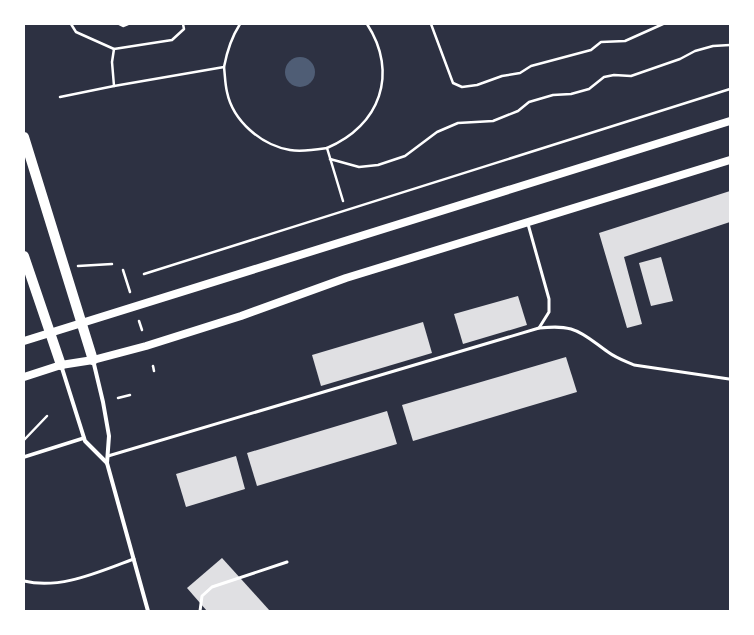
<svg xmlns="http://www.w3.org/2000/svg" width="754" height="635" font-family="'DejaVu Sans',sans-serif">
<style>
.water{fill:#4f5d75}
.building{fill:#e0e0e3}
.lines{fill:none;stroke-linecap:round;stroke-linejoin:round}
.path{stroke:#fff;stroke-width:2.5}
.service{stroke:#fff;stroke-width:3}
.pedestrian{stroke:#fff;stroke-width:3.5}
.minor{stroke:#fff;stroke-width:4}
.secondary{stroke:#fff;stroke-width:8}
.primary{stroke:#fff;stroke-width:10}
</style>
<rect width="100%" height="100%" fill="#2d3142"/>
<!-- water -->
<circle class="water" cx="300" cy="72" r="15"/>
<!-- building -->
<g class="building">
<path d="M730 191V222L624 257 642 324 627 328 599 233Z"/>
<path d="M661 257 673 301 651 306 639 263Z"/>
<path d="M518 296 527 325 463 344 454 314Z"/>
<path d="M423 322 432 353 321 386 312 355Z"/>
<path d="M566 357 577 392 413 441 402 405Z"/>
<path d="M387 411 397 444 257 486 247 453Z"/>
<path d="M236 456 245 489 186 507 176 474Z"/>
<path d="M222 558 270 611H207L187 588Z"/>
</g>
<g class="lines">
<!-- path -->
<g class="path">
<path d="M71 24 76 32 114 49 172 40 184 29 183 24"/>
<path d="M119 24 123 26 128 24"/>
<path d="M431 24 453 83 462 87 477 85 502 76 520 73 531 66 591 50 601 42 625 41 663 24"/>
<path d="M224 67C225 75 225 84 227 92 233 121 261 145 290 150 302 152 314 150 327 148"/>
<path d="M114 86 112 62 114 49"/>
<path d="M60 97 114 86 224 67C227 51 231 38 240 24"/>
<path d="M330 159 359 167 378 165 405 156 437 132 458 123 493 121 518 111 529 102 553 95 571 94 589 89 604 77 614 75 631 76 680 59 695 51 713 46 730 45"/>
<path d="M343 201 327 148C380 126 399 73 367 24"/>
<path d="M78 266 112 264"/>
<path d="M123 270 130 292"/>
<path d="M144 274 730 89"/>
<path d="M139 321 142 330"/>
<path d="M153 366 154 371"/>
<path d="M118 398 130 395"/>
<path d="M24 440 47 416"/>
</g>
<!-- service -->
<g class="service">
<path d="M528 224 549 299V312L539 328"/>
<path d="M108 456 539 328C550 327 560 326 571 329 585 333 596 344 608 352 616 358 625 361 634 365L729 379"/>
<path d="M24 581C61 590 100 571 134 559"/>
<path d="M200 611 202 596 212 587 287 562"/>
</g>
<!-- pedestrian -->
<path class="pedestrian" d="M24 457 84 438"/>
<!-- minor -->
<g class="minor">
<path d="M93 360 103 402 109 436 107 463 148 611"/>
<path d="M61 365 85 441 107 463"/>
</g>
<!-- secondary -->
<g class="secondary">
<path d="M24 341 730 121"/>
<path d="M24 377 61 365 93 360 146 346 241 316 346 278 730 160"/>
</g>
<!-- primary -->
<g class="primary">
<path d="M24 137 93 360"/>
<path d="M24 256 61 365"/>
</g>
</g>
<!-- border -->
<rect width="754" height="635" fill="none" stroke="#ffffff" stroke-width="50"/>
</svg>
